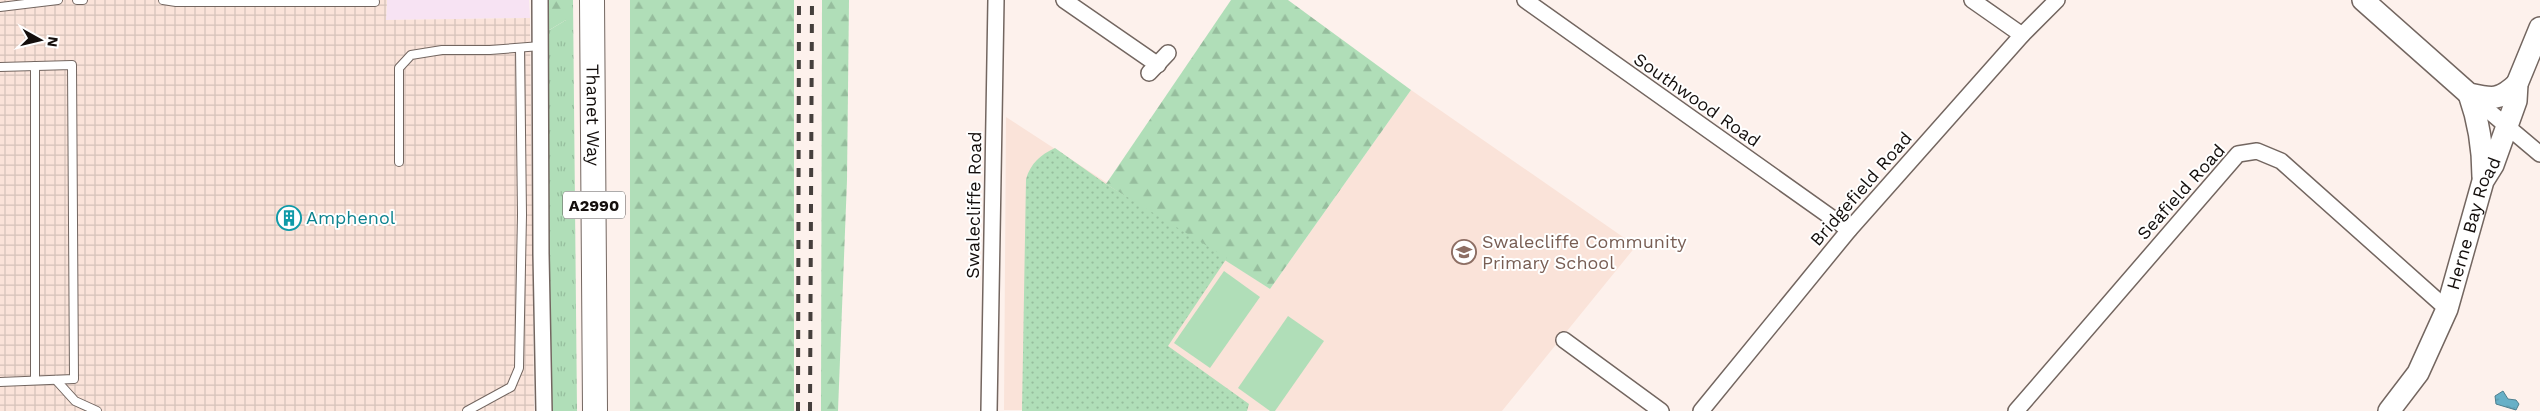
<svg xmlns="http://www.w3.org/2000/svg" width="2540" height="411" font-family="'Work Sans',sans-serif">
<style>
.commercial{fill:#f7e3f3}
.industrial{fill:url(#industrial-grid)}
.built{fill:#fae3d9}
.grass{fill:url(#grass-tufts)}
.forest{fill:url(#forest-firs)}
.park{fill:url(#park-dots)}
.pitch{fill:#b0deb8}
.water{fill:url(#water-ripples);stroke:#4e808f}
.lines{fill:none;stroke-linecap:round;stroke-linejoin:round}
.lane-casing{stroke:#736660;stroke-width:10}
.street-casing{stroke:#736660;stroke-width:18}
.secondary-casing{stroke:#736660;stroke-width:24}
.primary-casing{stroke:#736660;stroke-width:26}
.lane{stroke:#fff;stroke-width:8}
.street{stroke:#fff;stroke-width:15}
.secondary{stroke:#fff;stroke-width:21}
.primary{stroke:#fff;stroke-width:24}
.rail{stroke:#453f3c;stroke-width:4;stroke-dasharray:9 9;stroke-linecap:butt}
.labels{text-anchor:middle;stroke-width:4;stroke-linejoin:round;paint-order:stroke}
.shield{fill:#fff;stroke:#5a5756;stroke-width:1}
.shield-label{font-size:16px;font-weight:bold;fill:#140f0d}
.street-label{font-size:18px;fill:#140f0d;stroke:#fff}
.culture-label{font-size:18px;fill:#0d838f;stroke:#fff;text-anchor:start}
.education-label{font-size:18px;fill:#785e54;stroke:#fff;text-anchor:start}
</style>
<defs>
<pattern id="industrial-grid" width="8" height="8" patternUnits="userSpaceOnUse" patternTransform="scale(1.25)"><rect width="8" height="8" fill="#fae3d9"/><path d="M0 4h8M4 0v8" fill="none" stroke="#d5c2b9"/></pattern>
<pattern id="grass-tufts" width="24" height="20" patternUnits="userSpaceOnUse" patternTransform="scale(1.25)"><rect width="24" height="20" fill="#b0deb8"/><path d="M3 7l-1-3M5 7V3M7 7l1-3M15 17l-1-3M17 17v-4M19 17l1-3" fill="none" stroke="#96bd9d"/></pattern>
<pattern id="forest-firs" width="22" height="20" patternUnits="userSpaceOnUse" patternTransform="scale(1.25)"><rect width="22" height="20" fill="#b0deb8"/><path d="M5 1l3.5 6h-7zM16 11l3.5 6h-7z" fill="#96bd9d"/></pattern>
<pattern id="park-dots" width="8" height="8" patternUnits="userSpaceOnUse" patternTransform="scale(1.25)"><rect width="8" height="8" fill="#b0deb8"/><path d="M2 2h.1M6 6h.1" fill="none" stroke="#96bd9d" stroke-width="1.8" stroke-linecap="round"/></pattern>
<pattern id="water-ripples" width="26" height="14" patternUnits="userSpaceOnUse" patternTransform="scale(1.25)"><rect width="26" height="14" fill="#67b0c7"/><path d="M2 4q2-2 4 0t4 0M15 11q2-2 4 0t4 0" fill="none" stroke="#5896aa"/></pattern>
</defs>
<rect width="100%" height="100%" fill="#fdf1ec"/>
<!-- commercial -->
<path class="commercial" d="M387 0H529L530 18 386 20Z"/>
<!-- industrial -->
<path class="industrial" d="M0 0H387L386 20 530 18 534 411H0Z"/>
<!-- built -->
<path class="built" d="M1411 90 1636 246 1502 411 1004 410 1006 117 1270 289Z"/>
<!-- grass -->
<path class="grass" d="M566 0H573L577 411H549L546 32 566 20Z"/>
<!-- forest -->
<g class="forest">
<path d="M545 0H566V20L546 32Z"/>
<rect x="630" y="0" width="164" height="411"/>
<path d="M822 0H849L847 180 838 411H821Z"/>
<path d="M1231 0H1288L1411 90 1270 289 1106 184Z"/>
</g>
<!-- park -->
<path class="park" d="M1055 148 1106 184 1227 258 1168 346 1249 404 1247 411H1022L1026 179C1031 163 1040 155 1055 148Z"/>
<!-- pitch -->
<g class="pitch">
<path d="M1224 271 1260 297 1210 368 1174 343Z"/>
<path d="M1288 316 1324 341 1275 411H1270L1238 388Z"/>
</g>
<!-- water -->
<path class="water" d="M2503 391 2508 399 2516 400 2519 404 2516 410 2496 404 2495 396Z"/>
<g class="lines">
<defs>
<g id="lane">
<path d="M77 0H83"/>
<path d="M163 0 176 2H375"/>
<path d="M0 7 58 0"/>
<path d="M35 66V380"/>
<path d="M0 67 72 65 74 379 0 382"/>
<path d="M399 162V68L411 55 442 50H490L541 46"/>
<path d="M56 380 75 401 97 411"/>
<path d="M467 411 511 387 519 368 522 215 520 48"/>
</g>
<g id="street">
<path d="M540 0 541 254 544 411"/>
<path d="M1064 0 1158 65"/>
<path d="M1525 0 1849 230"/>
<path d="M1972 0 2022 35"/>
<path d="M1149 73 1168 53"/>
<path d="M2471 96 2540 154"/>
<path d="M1564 340 1661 411"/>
<path d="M989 411 996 0"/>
<path d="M1701 411 1849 230 2022 35 2057 0"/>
<path d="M2016 411 2238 154 2257 151 2281 161 2447 309"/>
</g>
<g id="secondary">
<path d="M2363 0 2469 94C2492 99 2499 101 2517 84"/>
<path d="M2469 94C2479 122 2483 147 2483 177"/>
<path id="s1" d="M2389 411 2418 373 2447 309 2483 181 2493 165 2516 101 2517 84 2540 28"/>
</g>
<g id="primary">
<path id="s2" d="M592 0 595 411"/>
</g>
</defs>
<!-- lane casing -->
<use href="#lane" class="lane-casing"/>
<!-- street casing -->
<use href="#street" class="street-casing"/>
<!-- secondary casing -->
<use href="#secondary" class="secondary-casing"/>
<!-- primary casing -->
<use href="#primary" class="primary-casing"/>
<!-- lane -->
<use href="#lane" class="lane"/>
<!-- street -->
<use href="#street" class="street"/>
<!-- secondary -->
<use href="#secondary" class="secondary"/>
<!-- primary -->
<use href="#primary" class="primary"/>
<!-- rail -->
<g class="rail">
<path d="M798 411 799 0"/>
<path d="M810 411 812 0"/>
</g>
</g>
<!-- icons -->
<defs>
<symbol id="building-ring" viewBox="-11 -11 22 22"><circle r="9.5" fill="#fff" stroke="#0f9aa8" stroke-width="1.5"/><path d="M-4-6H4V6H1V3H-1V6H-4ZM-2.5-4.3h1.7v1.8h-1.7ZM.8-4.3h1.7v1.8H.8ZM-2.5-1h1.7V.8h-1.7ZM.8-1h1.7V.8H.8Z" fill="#0f9aa8"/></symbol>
<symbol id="school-ring" viewBox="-11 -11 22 22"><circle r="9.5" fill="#fff" stroke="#8d6e63" stroke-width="1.5"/><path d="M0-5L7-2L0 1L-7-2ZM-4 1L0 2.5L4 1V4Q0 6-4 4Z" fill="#8d6e63"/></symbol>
</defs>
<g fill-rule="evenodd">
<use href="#building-ring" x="275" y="204" width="28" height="28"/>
<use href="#school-ring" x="1450" y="238" width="28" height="28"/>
</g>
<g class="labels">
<!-- shield labels -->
<rect class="shield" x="563" y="191.5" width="62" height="27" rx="4"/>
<g class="shield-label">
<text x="594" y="211">A2990</text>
</g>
<!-- street labels -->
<g class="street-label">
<text transform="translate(1697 100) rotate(35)" y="6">Southwood Road</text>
<text dy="6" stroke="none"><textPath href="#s2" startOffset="115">Thanet Way</textPath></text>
<text transform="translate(1861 189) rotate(-49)" y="6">Bridgefield Road</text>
<text transform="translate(2181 192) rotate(-48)" y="6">Seafield Road</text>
<text transform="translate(974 205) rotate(-89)" y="6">Swalecliffe Road</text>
<text dy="6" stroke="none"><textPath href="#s1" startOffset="208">Herne Bay Road</textPath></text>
</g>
<!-- culture labels -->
<g class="culture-label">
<text x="306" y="224">Amphenol</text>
</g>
<!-- education labels -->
<g class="education-label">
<text x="1482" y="248">Swalecliffe Community<tspan x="1482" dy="21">Primary School</tspan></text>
</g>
</g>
<!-- north arrow -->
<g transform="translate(40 40) rotate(98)" stroke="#ffffff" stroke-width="4" paint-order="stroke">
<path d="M0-4L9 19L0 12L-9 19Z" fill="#140f0d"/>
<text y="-8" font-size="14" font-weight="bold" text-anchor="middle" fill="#140f0d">N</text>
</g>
</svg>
